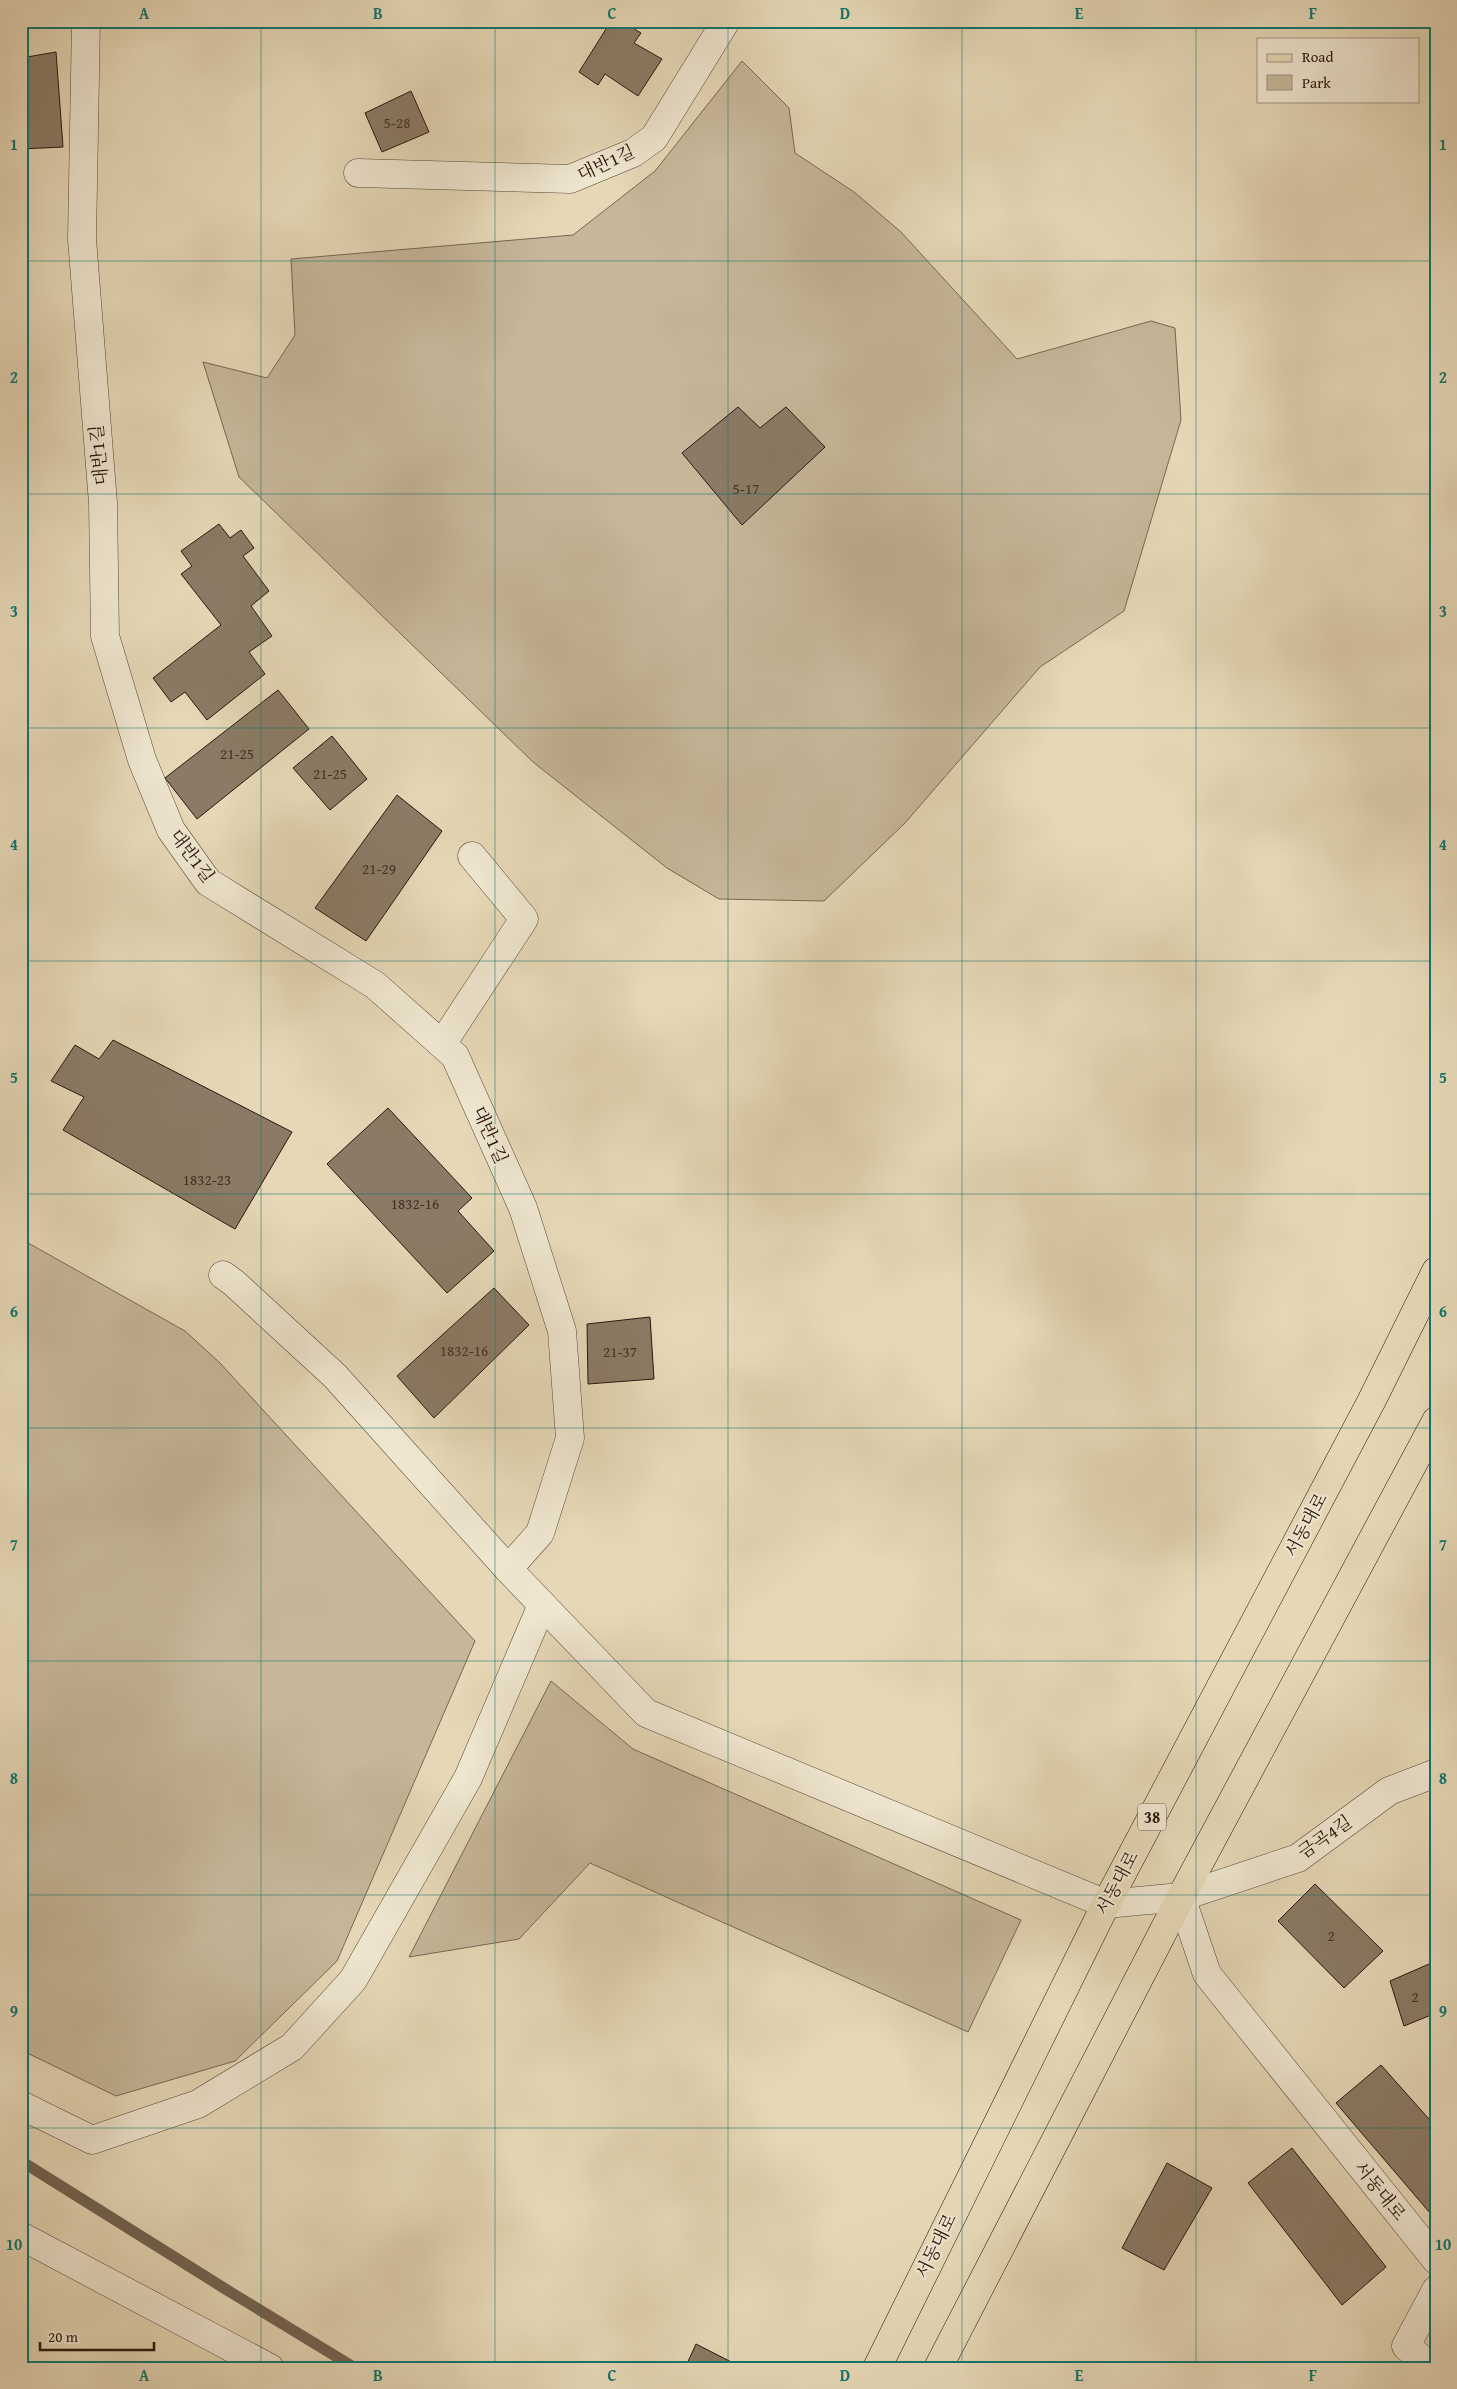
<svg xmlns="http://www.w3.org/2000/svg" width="1457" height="2389" font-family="'Gentium Book Plus','Noto Serif KR',serif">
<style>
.green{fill:#c6b79a;stroke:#776754}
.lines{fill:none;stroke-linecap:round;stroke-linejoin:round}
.stream{stroke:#736352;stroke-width:11}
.building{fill:#8b7b66;stroke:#28170f}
.minor-casing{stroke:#584739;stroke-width:29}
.major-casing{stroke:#28170f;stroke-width:29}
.minor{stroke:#efe6d0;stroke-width:28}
.major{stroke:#e6d8b7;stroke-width:28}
.grid{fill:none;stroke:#0f766e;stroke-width:1;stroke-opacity:0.55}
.labels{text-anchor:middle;stroke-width:4;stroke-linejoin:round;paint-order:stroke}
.number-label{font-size:15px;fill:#413025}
.shield{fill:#efe6d0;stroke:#645549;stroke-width:1}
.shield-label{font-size:16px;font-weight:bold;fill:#28170f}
.street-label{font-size:18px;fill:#28170f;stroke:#efe6d0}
.neatline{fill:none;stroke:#0f766e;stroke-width:2}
.grid-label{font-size:16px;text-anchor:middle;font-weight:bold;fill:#0f766e}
</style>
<rect width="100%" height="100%" fill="#e6d8b7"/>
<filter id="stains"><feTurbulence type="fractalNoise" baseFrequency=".004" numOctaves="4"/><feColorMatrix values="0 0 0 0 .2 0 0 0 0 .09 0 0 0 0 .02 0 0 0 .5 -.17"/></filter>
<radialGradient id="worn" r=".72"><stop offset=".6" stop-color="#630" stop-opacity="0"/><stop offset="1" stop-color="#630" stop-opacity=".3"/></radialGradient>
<!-- green -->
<g class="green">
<path d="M742 61 789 108 795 153 854 192 901 232 1017 359 1151 321 1175 328 1181 420 1124 611 1040 667 905 823 824 901 719 899 667 868 533 762 239 477 203 362 267 378 295 335 291 259 573 235 655 171Z"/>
<path d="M21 1239 185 1331 219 1362 475 1641 337 1961 235 2061 116 2096 21 2050Z"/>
<path d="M551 1681 633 1749 1021 1920 968 2032 590 1863 519 1939 409 1957Z"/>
</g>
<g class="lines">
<!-- stream -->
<path class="stream" d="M21 2161 227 2290 355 2368"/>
</g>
<!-- building -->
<g class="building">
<path d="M611 21H621L641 33 634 43 662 59 638 96 605 74 598 85 579 72Z"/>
<path d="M56 52 63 147 21 149V58Z"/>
<path d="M411 91 429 132 382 152 365 113Z"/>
<path d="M738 407 760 428 786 407 825 447 742 525 682 453Z"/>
<path d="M219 524 230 538 241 530 254 548 243 556 269 591 251 606 272 636 249 652 265 674 207 720 185 692 171 702 153 678 221 625 181 574 192 566 181 551Z"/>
<path d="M278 690 309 729 197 819 165 778Z"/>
<path d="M332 736 367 779 330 810 293 768Z"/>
<path d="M397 795 442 831 366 941 315 908Z"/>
<path d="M113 1040 292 1132 235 1229 63 1130 84 1097 51 1081 75 1045 99 1059Z"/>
<path d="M388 1108 472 1198 458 1211 494 1251 447 1293 327 1164Z"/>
<path d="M494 1288 529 1325 434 1418 397 1376Z"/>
<path d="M650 1317 654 1379 588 1384 587 1324Z"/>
<path d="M1315 1884 1383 1951 1344 1988 1278 1921Z"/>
<path d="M1436 1961V2013L1404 2026 1390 1981Z"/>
<path d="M1381 2065 1436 2127V2220L1336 2103Z"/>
<path d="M1292 2148 1386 2267 1342 2305 1248 2183Z"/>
<path d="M1167 2163 1212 2188 1164 2270 1122 2248Z"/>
<path d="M696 2344 743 2368H685Z"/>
</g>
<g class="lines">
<defs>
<g id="minor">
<path d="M86 21 82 239 103 503 105 636 142 760 171 830 208 882 375 985 455 1056 523 1208 562 1331 570 1438 540 1533 508 1569"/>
<path d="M358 173 570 179 633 153 654 138 726 21"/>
<path d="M442 1044 524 919 472 856"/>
<path d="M223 1275 234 1283 335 1376 508 1569 646 1713 1106 1904 1181 1897 1298 1858 1389 1791 1436 1773"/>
<path d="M1181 1897 1207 1974 1436 2260"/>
<path d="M21 2105 92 2140 198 2104 292 2047 353 1980 468 1778 542 1605"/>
<path d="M21 2236 270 2368"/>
<path d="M1432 2368 1406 2346 1436 2290"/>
</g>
<g id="major">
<path d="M877 2368 1106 1904 1372 1400 1436 1271"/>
<path d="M938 2368 1181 1897 1436 1421"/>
</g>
</defs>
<!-- minor casing -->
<use href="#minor" class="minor-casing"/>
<!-- major casing -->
<use href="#major" class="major-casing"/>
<!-- minor -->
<use href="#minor" class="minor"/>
<!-- major -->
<use href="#major" class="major"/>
</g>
<!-- grid -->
<path class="grid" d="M261 21V2368M495 21V2368M728 21V2368M962 21V2368M1196 21V2368M21 261H1436M21 494H1436M21 728H1436M21 961H1436M21 1194H1436M21 1428H1436M21 1661H1436M21 1895H1436M21 2128H1436"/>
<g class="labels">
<!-- number labels -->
<g class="number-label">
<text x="397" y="128">5-28</text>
<text x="746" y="494">5-17</text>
<text x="237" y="759">21-25</text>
<text x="330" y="779">21-25</text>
<text x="379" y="874">21-29</text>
<text x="207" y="1185">1832-23</text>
<text x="415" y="1209">1832-16</text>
<text x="464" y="1356">1832-16</text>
<text x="620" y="1357">21-37</text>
<text x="1331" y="1941">2</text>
<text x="1415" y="2002">2</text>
</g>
<!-- shield labels -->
<rect class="shield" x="1138" y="1803.5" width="28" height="27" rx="4"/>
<g class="shield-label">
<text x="1152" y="1823">38</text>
</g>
<!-- street labels -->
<g class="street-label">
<text transform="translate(606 163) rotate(-25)" y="6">대반1길</text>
<text transform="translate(99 455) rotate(-95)" y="6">대반1길</text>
<text transform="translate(192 856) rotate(53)" y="6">대반1길</text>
<text transform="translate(490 1135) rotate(66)" y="6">대반1길</text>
<text transform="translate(1306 1525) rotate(-62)" y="6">서동대로</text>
<text transform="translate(1325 1837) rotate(-35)" y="6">금곡4길</text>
<text transform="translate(1117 1883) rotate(-62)" y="6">서동대로</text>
<text transform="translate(1380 2191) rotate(51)" y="6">서동대로</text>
<text transform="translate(936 2246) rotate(-64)" y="6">서동대로</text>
</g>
</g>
<!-- margin -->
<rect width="1457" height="2389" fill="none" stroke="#e6d8b7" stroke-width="55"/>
<!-- legend -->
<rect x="1257" y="38" width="162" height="65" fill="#efe6d0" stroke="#9f9383"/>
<rect x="1267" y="54" width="25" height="8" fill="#e6d8b7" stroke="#9f9383"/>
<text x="1302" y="62" font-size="15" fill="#28170f">Road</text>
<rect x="1267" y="75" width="25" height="15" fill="#c6b79a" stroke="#9f9383"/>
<text x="1302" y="88" font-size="15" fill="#28170f">Park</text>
<!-- scale -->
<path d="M40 2342v8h114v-8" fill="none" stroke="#28170f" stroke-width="2.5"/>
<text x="48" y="2342" font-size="15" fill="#28170f" stroke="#efe6d0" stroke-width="4" paint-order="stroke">20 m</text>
<rect x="28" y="28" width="1402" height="2334" class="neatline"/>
<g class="grid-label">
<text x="144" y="19">A</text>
<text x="378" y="19">B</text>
<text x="612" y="19">C</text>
<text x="845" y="19">D</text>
<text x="1079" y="19">E</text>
<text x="1313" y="19">F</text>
<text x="14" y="150">1</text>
<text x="1443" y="150">1</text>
<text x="14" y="383">2</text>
<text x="1443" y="383">2</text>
<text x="14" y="617">3</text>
<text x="1443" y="617">3</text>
<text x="14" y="850">4</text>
<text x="1443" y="850">4</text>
<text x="14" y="1083">5</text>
<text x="1443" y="1083">5</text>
<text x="14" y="1317">6</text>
<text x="1443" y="1317">6</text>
<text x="14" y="1550">7</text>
<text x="1443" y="1550">7</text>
<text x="14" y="1784">8</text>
<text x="1443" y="1784">8</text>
<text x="14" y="2017">9</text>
<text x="1443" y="2017">9</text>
<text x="14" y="2250">10</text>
<text x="1443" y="2250">10</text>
<text x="144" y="2381">A</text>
<text x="378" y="2381">B</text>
<text x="612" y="2381">C</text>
<text x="845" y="2381">D</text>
<text x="1079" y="2381">E</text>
<text x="1313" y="2381">F</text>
</g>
<rect width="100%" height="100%" filter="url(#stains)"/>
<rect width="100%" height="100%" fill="url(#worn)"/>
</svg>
